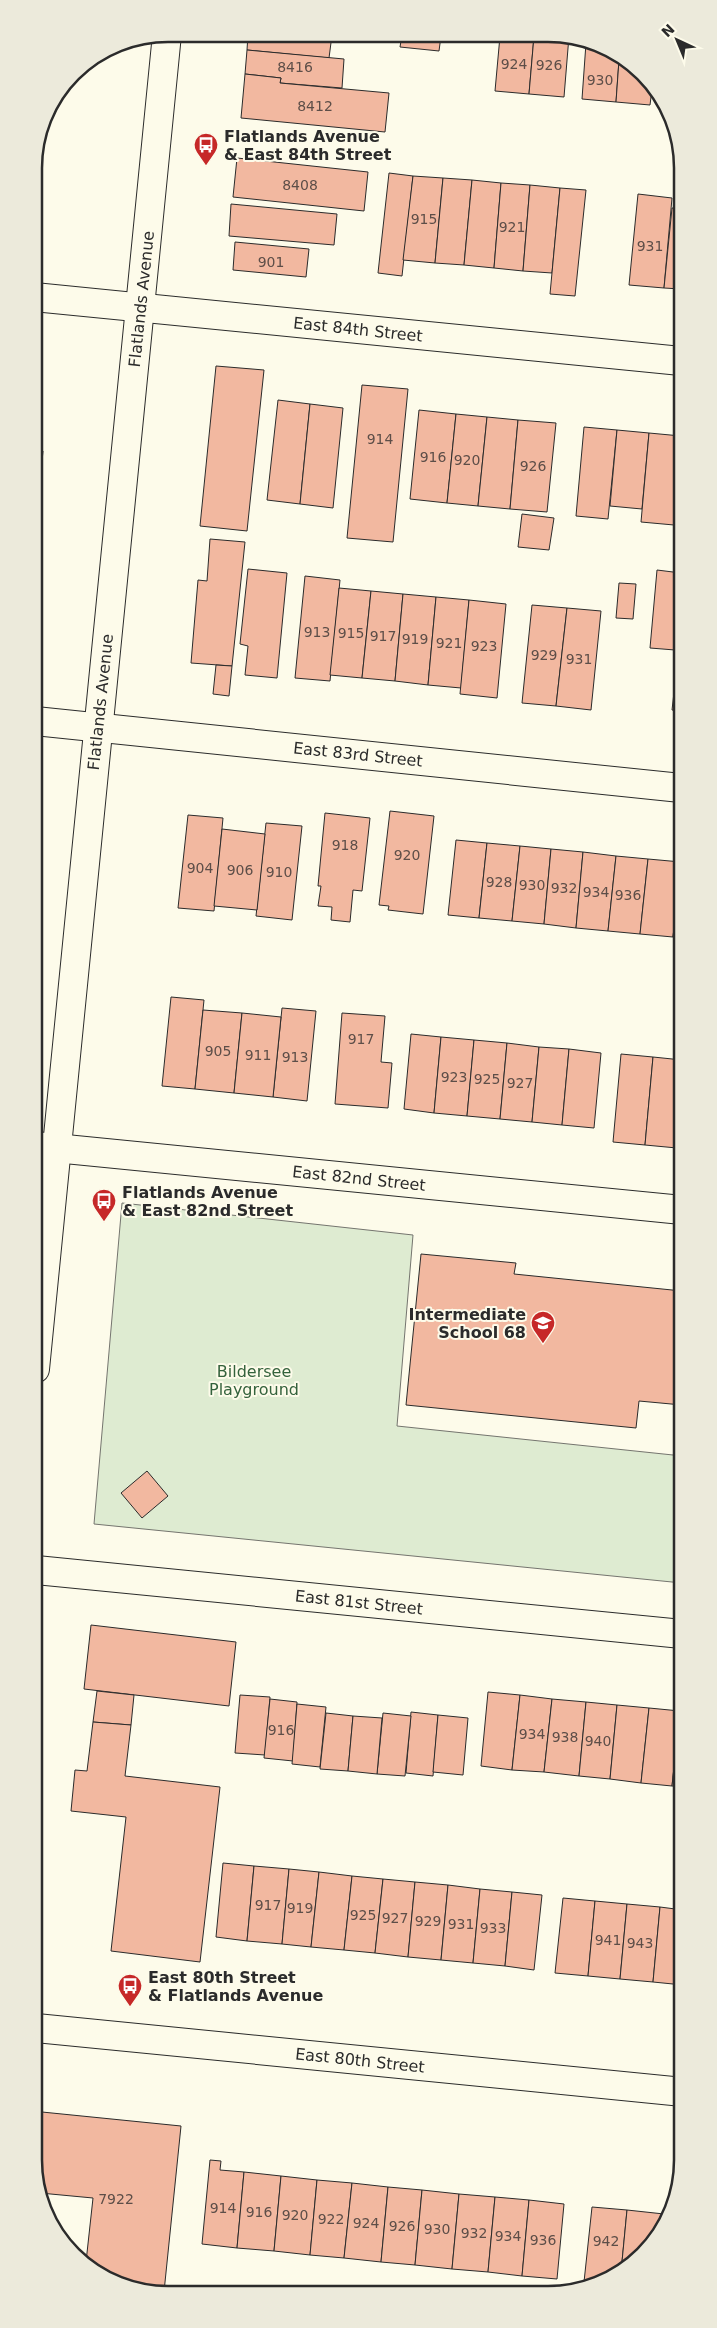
<svg xmlns="http://www.w3.org/2000/svg" width="717" height="2328" font-family="'DejaVu Sans',sans-serif">
<style>
.green{fill:#deebd1;stroke:#74746e}
.building{fill:#f2b8a0;stroke:#2b2b2b}
.lines{fill:none;stroke-linecap:round;stroke-linejoin:round}
.minor-casing{stroke:#2b2b2b;stroke-width:30}
.tertiary-casing{stroke:#2b2b2b;stroke-width:30}
.secondary-casing{stroke:#2b2b2b;stroke-width:30}
.minor{stroke:#fdfbea;stroke-width:28}
.tertiary{stroke:#fdfbea;stroke-width:28}
.secondary{stroke:#fdfbea;stroke-width:28}
.labels{text-anchor:middle;stroke-width:4;stroke-linejoin:round;paint-order:stroke}
.number-label{font-size:14px;fill:#5d4e48}
.poi-label{font-size:16px;font-weight:bold;fill:#2b2b2b;stroke:#fdfbea;text-anchor:start}
.street-label{font-size:16px;fill:#2b2b2b;stroke:#fdfbea}
.park-label{font-size:16px;fill:#34623c;stroke:#fdfbea}
.rim{fill:none;stroke:#2b2b2b;stroke-width:2.5}
</style>
<rect width="100%" height="100%" fill="#fdfbea"/>
<!-- green -->
<path class="green" d="M122 1203 413 1235 397 1426 673 1455 682 1443V1583L94 1524Z"/>
<!-- building -->
<g class="building">
<path d="M248 34 332 35 329 58 247 50Z"/>
<path d="M402 35 441 36 439 51 400 47Z"/>
<path d="M500 36H534L529 94 495 91Z"/>
<path d="M534 36H569L564 97 529 94Z"/>
<path d="M586 43 619 60 616 102 582 99Z"/>
<path d="M247 50 344 59 342 88 280 83 281 78 245 74Z"/>
<path d="M619 60 644 74 652 89 650 105 616 102Z"/>
<path d="M245 74 281 78 280 83 389 93 385 132 241 118Z"/>
<path d="M237 158 368 172 364 211 233 197Z"/>
<path d="M389 173 413 176 402 276 378 273Z"/>
<path d="M413 176 443 178 435 263 403 260Z"/>
<path d="M443 178 472 180 464 265 435 263Z"/>
<path d="M472 180 501 183 494 268 464 265Z"/>
<path d="M501 183 530 185 523 271 494 268Z"/>
<path d="M530 185 560 188 552 273 523 271Z"/>
<path d="M560 188 586 190 575 296 550 294Z"/>
<path d="M638 194 672 198 664 288 629 285Z"/>
<path d="M231 204 337 214 334 245 229 236Z"/>
<path d="M672 208H681V289L664 288Z"/>
<path d="M235 242 309 249 306 277 233 270Z"/>
<path d="M216 366 264 370 247 531 200 526Z"/>
<path d="M362 385 408 389 393 542 347 538Z"/>
<path d="M278 400 310 404 300 504 267 500Z"/>
<path d="M310 404 343 408 333 508 300 504Z"/>
<path d="M419 410 456 414 447 503 410 499Z"/>
<path d="M456 414 487 417 478 506 447 503Z"/>
<path d="M487 417 518 420 510 509 478 506Z"/>
<path d="M518 420 556 423 547 512 510 509Z"/>
<path d="M584 427 617 430 608 519 576 516Z"/>
<path d="M617 430 649 433 642 509 610 506Z"/>
<path d="M649 433 681 436 674 525 641 522Z"/>
<path d="M34 450 43 451 40 482 34 481Z"/>
<path d="M34 494H39L34 540Z"/>
<path d="M522 514 554 518 549 550 518 547Z"/>
<path d="M210 539 245 542 232 666 191 663 198 580 207 581Z"/>
<path d="M248 569 287 573 277 678 245 675 248 646 240 644Z"/>
<path d="M657 570 681 573 675 650 650 648Z"/>
<path d="M305 576 340 580 330 681 295 678Z"/>
<path d="M619 583 636 584 633 619 616 618Z"/>
<path d="M339 588 371 591 362 678 330 675Z"/>
<path d="M371 591 403 594 395 681 362 678Z"/>
<path d="M403 594 436 597 428 685 395 681Z"/>
<path d="M436 597 469 600 461 688 428 685Z"/>
<path d="M469 600 506 604 497 698 460 694Z"/>
<path d="M532 605 567 608 556 706 522 703Z"/>
<path d="M567 608 601 611 591 710 556 706Z"/>
<path d="M679 648 681 649V711L672 710Z"/>
<path d="M216 665 232 666 229 696 213 694Z"/>
<path d="M390 811 434 816 423 914 388 910 389 906 379 905Z"/>
<path d="M325 813 370 818 362 891 353 890 350 922 331 920 332 907 318 906 321 886H318Z"/>
<path d="M188 815 223 818 214 911 178 908Z"/>
<path d="M266 823 302 826 292 920 256 916Z"/>
<path d="M222 829 265 834 257 910 214 906Z"/>
<path d="M456 840 487 843 479 918 448 915Z"/>
<path d="M487 843 520 846 512 921 479 918Z"/>
<path d="M520 846 551 849 544 924 512 921Z"/>
<path d="M551 849 583 852 576 928 544 924Z"/>
<path d="M583 852 616 856 608 931 576 928Z"/>
<path d="M616 856 648 859 640 934 608 931Z"/>
<path d="M648 859 681 862 673 937 640 934Z"/>
<path d="M681 862H682V938L673 937Z"/>
<path d="M171 997 204 1000 195 1089 162 1086Z"/>
<path d="M282 1008 316 1011 307 1101 273 1097Z"/>
<path d="M203 1010 242 1013 234 1093 195 1089Z"/>
<path d="M242 1013 281 1017 273 1097 234 1093Z"/>
<path d="M342 1013 385 1016 381 1062 392 1063 388 1108 335 1104Z"/>
<path d="M411 1034 441 1037 434 1113 404 1109Z"/>
<path d="M441 1037 474 1040 467 1116 434 1113Z"/>
<path d="M474 1040 507 1043 500 1119 467 1116Z"/>
<path d="M507 1043 539 1047 532 1122 500 1119Z"/>
<path d="M539 1047 569 1049 562 1125 532 1122Z"/>
<path d="M569 1049 601 1053 594 1128 562 1125Z"/>
<path d="M621 1054 653 1057 645 1145 613 1142Z"/>
<path d="M653 1057 682 1060V1092L677 1148 645 1145Z"/>
<path d="M682 1092V1148H677Z"/>
<path d="M421 1254 516 1263 514 1274 682 1291V1405L639 1401 636 1428 406 1405Z"/>
<path d="M147 1471 168 1496 142 1518 121 1493Z"/>
<path d="M91 1625 236 1642 229 1706 84 1689Z"/>
<path d="M97 1691 134 1695 131 1725 93 1722Z"/>
<path d="M488 1692 520 1695 512 1770 481 1766Z"/>
<path d="M240 1695 270 1697 265 1755 235 1753Z"/>
<path d="M520 1695 552 1699 544 1772 512 1770Z"/>
<path d="M270 1699 297 1702 293 1761 264 1758Z"/>
<path d="M552 1699 586 1702 579 1776 544 1772Z"/>
<path d="M586 1702 617 1705 610 1779 579 1776Z"/>
<path d="M297 1704 326 1707 320 1767 292 1764Z"/>
<path d="M617 1705 649 1708 641 1783 610 1779Z"/>
<path d="M649 1708 680 1711 672 1786 641 1783Z"/>
<path d="M680 1711H682L683 1787 672 1786Z"/>
<path d="M411 1712 438 1715 433 1776 406 1773Z"/>
<path d="M326 1713 353 1716 348 1771 320 1769Z"/>
<path d="M383 1713 411 1716 405 1776 377 1774Z"/>
<path d="M438 1715 468 1718 463 1775 433 1772Z"/>
<path d="M353 1716 382 1718 377 1774 348 1771Z"/>
<path d="M93 1722 131 1725 125 1776 220 1787 200 1962 111 1951 126 1817 71 1811 75 1770 87 1771Z"/>
<path d="M223 1863 254 1866 247 1941 216 1937Z"/>
<path d="M254 1866 289 1869 282 1944 247 1941Z"/>
<path d="M289 1869 319 1872 311 1947 282 1944Z"/>
<path d="M319 1872 352 1876 344 1950 311 1947Z"/>
<path d="M352 1876 383 1879 375 1953 344 1950Z"/>
<path d="M383 1879 415 1882 408 1957 375 1953Z"/>
<path d="M415 1882 448 1885 441 1960 408 1957Z"/>
<path d="M448 1885 480 1889 473 1963 441 1960Z"/>
<path d="M480 1889 512 1892 505 1966 473 1963Z"/>
<path d="M512 1892 542 1895 534 1970 505 1966Z"/>
<path d="M563 1898 595 1901 588 1976 555 1973Z"/>
<path d="M595 1901 627 1904 620 1979 588 1976Z"/>
<path d="M627 1904 660 1907 653 1982 620 1979Z"/>
<path d="M660 1907 683 1910V1985L653 1982Z"/>
<path d="M42 2112 181 2126 164 2292H143L86 2262 93 2198 40 2193 36 2185Z"/>
<path d="M210 2160 221 2161 220 2170 244 2172 237 2248 202 2244Z"/>
<path d="M244 2172 281 2176 274 2251 237 2248Z"/>
<path d="M281 2176 317 2180 310 2255 274 2251Z"/>
<path d="M317 2180 352 2183 344 2258 310 2255Z"/>
<path d="M352 2183 388 2187 381 2262 344 2258Z"/>
<path d="M388 2187 422 2190 415 2265 381 2262Z"/>
<path d="M422 2190 459 2194 452 2269 415 2265Z"/>
<path d="M459 2194 495 2197 488 2272 452 2269Z"/>
<path d="M495 2197 529 2200 522 2276 488 2272Z"/>
<path d="M529 2200 564 2204 557 2279 522 2276Z"/>
<path d="M592 2207 627 2210 621 2272 615 2276 597 2283 584 2282Z"/>
<path d="M627 2210 664 2214 663 2228 650 2248 621 2272Z"/>
</g>
<g class="lines">
<defs>
<g id="minor">
<path d="M34 297 681 361"/>
<path d="M35 721 681 788"/>
<path d="M35 1146 682 1210"/>
<path d="M36 1570 682 1634"/>
</g>
<path id="tertiary" d="M36 2028 683 2092"/>
<path id="secondary" d="M35 1369 167 34"/>
</defs>
<!-- minor casing -->
<use href="#minor" class="minor-casing"/>
<!-- tertiary casing -->
<use href="#tertiary" class="tertiary-casing"/>
<!-- secondary casing -->
<use href="#secondary" class="secondary-casing"/>
<!-- minor -->
<use href="#minor" class="minor"/>
<!-- tertiary -->
<use href="#tertiary" class="tertiary"/>
<!-- secondary -->
<use href="#secondary" class="secondary"/>
</g>
<!-- icons -->
<defs>
<symbol id="bus-pin" viewBox="-11 -11 22 30"><path d="M0 17L-7.5 6A9.5 9.5 0 1 1 7.5 6Z" fill="#c62828" stroke="#fdfbea"/><path d="M-5-6H5V4H4V6H2V4H-2V6H-4V4H-5ZM-3.5-4V0h7V-4ZM-3.5 1.2v1.5H-2V1.2ZM2 1.2v1.5H3.5V1.2Z" fill="#fff"/></symbol>
<symbol id="school-pin" viewBox="-11 -11 22 30"><path d="M0 17L-7.5 6A9.5 9.5 0 1 1 7.5 6Z" fill="#c62828" stroke="#fdfbea"/><path d="M0-5L7-2L0 1L-7-2ZM-4 1L0 2.5L4 1V4Q0 6-4 4Z" fill="#fff"/></symbol>
</defs>
<g fill-rule="evenodd">
<use href="#bus-pin" x="192" y="131" width="28" height="38"/>
<use href="#bus-pin" x="90" y="1187" width="28" height="38"/>
<use href="#school-pin" x="529" y="1309" width="28" height="38"/>
<use href="#bus-pin" x="116" y="1972" width="28" height="38"/>
</g>
<g class="labels">
<!-- number labels -->
<g class="number-label">
<text x="514" y="69">924</text>
<text x="549" y="70">926</text>
<text x="295" y="72">8416</text>
<text x="600" y="85">930</text>
<text x="315" y="111">8412</text>
<text x="300" y="190">8408</text>
<text x="424" y="224">915</text>
<text x="512" y="232">921</text>
<text x="650" y="251">931</text>
<text x="271" y="267">901</text>
<text x="380" y="444">914</text>
<text x="433" y="462">916</text>
<text x="467" y="465">920</text>
<text x="533" y="471">926</text>
<text x="317" y="637">913</text>
<text x="351" y="638">915</text>
<text x="383" y="641">917</text>
<text x="415" y="644">919</text>
<text x="449" y="648">921</text>
<text x="484" y="651">923</text>
<text x="544" y="660">929</text>
<text x="579" y="664">931</text>
<text x="345" y="850">918</text>
<text x="407" y="860">920</text>
<text x="200" y="873">904</text>
<text x="240" y="875">906</text>
<text x="279" y="877">910</text>
<text x="499" y="887">928</text>
<text x="532" y="890">930</text>
<text x="564" y="893">932</text>
<text x="596" y="897">934</text>
<text x="628" y="900">936</text>
<text x="361" y="1044">917</text>
<text x="218" y="1056">905</text>
<text x="258" y="1060">911</text>
<text x="295" y="1062">913</text>
<text x="454" y="1082">923</text>
<text x="487" y="1084">925</text>
<text x="520" y="1088">927</text>
<text x="281" y="1735">916</text>
<text x="532" y="1739">934</text>
<text x="565" y="1742">938</text>
<text x="598" y="1746">940</text>
<text x="268" y="1910">917</text>
<text x="300" y="1913">919</text>
<text x="363" y="1920">925</text>
<text x="395" y="1923">927</text>
<text x="428" y="1926">929</text>
<text x="461" y="1929">931</text>
<text x="493" y="1933">933</text>
<text x="608" y="1945">941</text>
<text x="640" y="1948">943</text>
<text x="116" y="2204">7922</text>
<text x="223" y="2213">914</text>
<text x="259" y="2217">916</text>
<text x="295" y="2220">920</text>
<text x="331" y="2224">922</text>
<text x="366" y="2228">924</text>
<text x="402" y="2231">926</text>
<text x="437" y="2234">930</text>
<text x="474" y="2238">932</text>
<text x="508" y="2241">934</text>
<text x="543" y="2245">936</text>
<text x="606" y="2246">942</text>
</g>
<!-- poi labels -->
<g class="poi-label">
<text x="224" y="142">Flatlands Avenue<tspan x="224" dy="18">&amp; East 84th Street</tspan></text>
<text x="122" y="1198">Flatlands Avenue<tspan x="122" dy="18">&amp; East 82nd Street</tspan></text>
<text x="526" y="1320" text-anchor="end">Intermediate<tspan x="526" dy="18">School 68</tspan></text>
<text x="148" y="1983">East 80th Street<tspan x="148" dy="18">&amp; Flatlands Avenue</tspan></text>
</g>
<!-- street labels -->
<g class="street-label">
<text transform="translate(141 299) rotate(-84)" y="6">Flatlands Avenue</text>
<text transform="translate(358 329) rotate(6)" y="6">East 84th Street</text>
<text transform="translate(100 702) rotate(-84)" y="6">Flatlands Avenue</text>
<text transform="translate(358 754) rotate(6)" y="6">East 83rd Street</text>
<text transform="translate(359 1178) rotate(6)" y="6">East 82nd Street</text>
<text transform="translate(359 1602) rotate(6)" y="6">East 81st Street</text>
<text transform="translate(360 2060) rotate(6)" y="6">East 80th Street</text>
</g>
<!-- park labels -->
<g class="park-label">
<text x="254" y="1377">Bildersee<tspan x="254" dy="18">Playground</tspan></text>
</g>
</g>
<!-- crop -->
<path d="M0 0H717V2328H0ZM168 42H548A126 126 0 0 1 674 168V2160A126 126 0 0 1 548 2286H168A126 126 0 0 1 42 2160V168A126 126 0 0 1 168 42Z" fill="#eceadb" fill-rule="evenodd"/>
<path class="rim" d="M168 42H548A126 126 0 0 1 674 168V2160A126 126 0 0 1 548 2286H168A126 126 0 0 1 42 2160V168A126 126 0 0 1 168 42Z"/>
<!-- north arrow -->
<g transform="translate(677 40) rotate(316)" stroke="#fdfbea" stroke-width="4" paint-order="stroke">
<path d="M0-4L9 19L0 12L-9 19Z" fill="#2b2b2b"/>
<text y="-8" font-size="14" font-weight="bold" text-anchor="middle" fill="#2b2b2b">N</text>
</g>
</svg>
